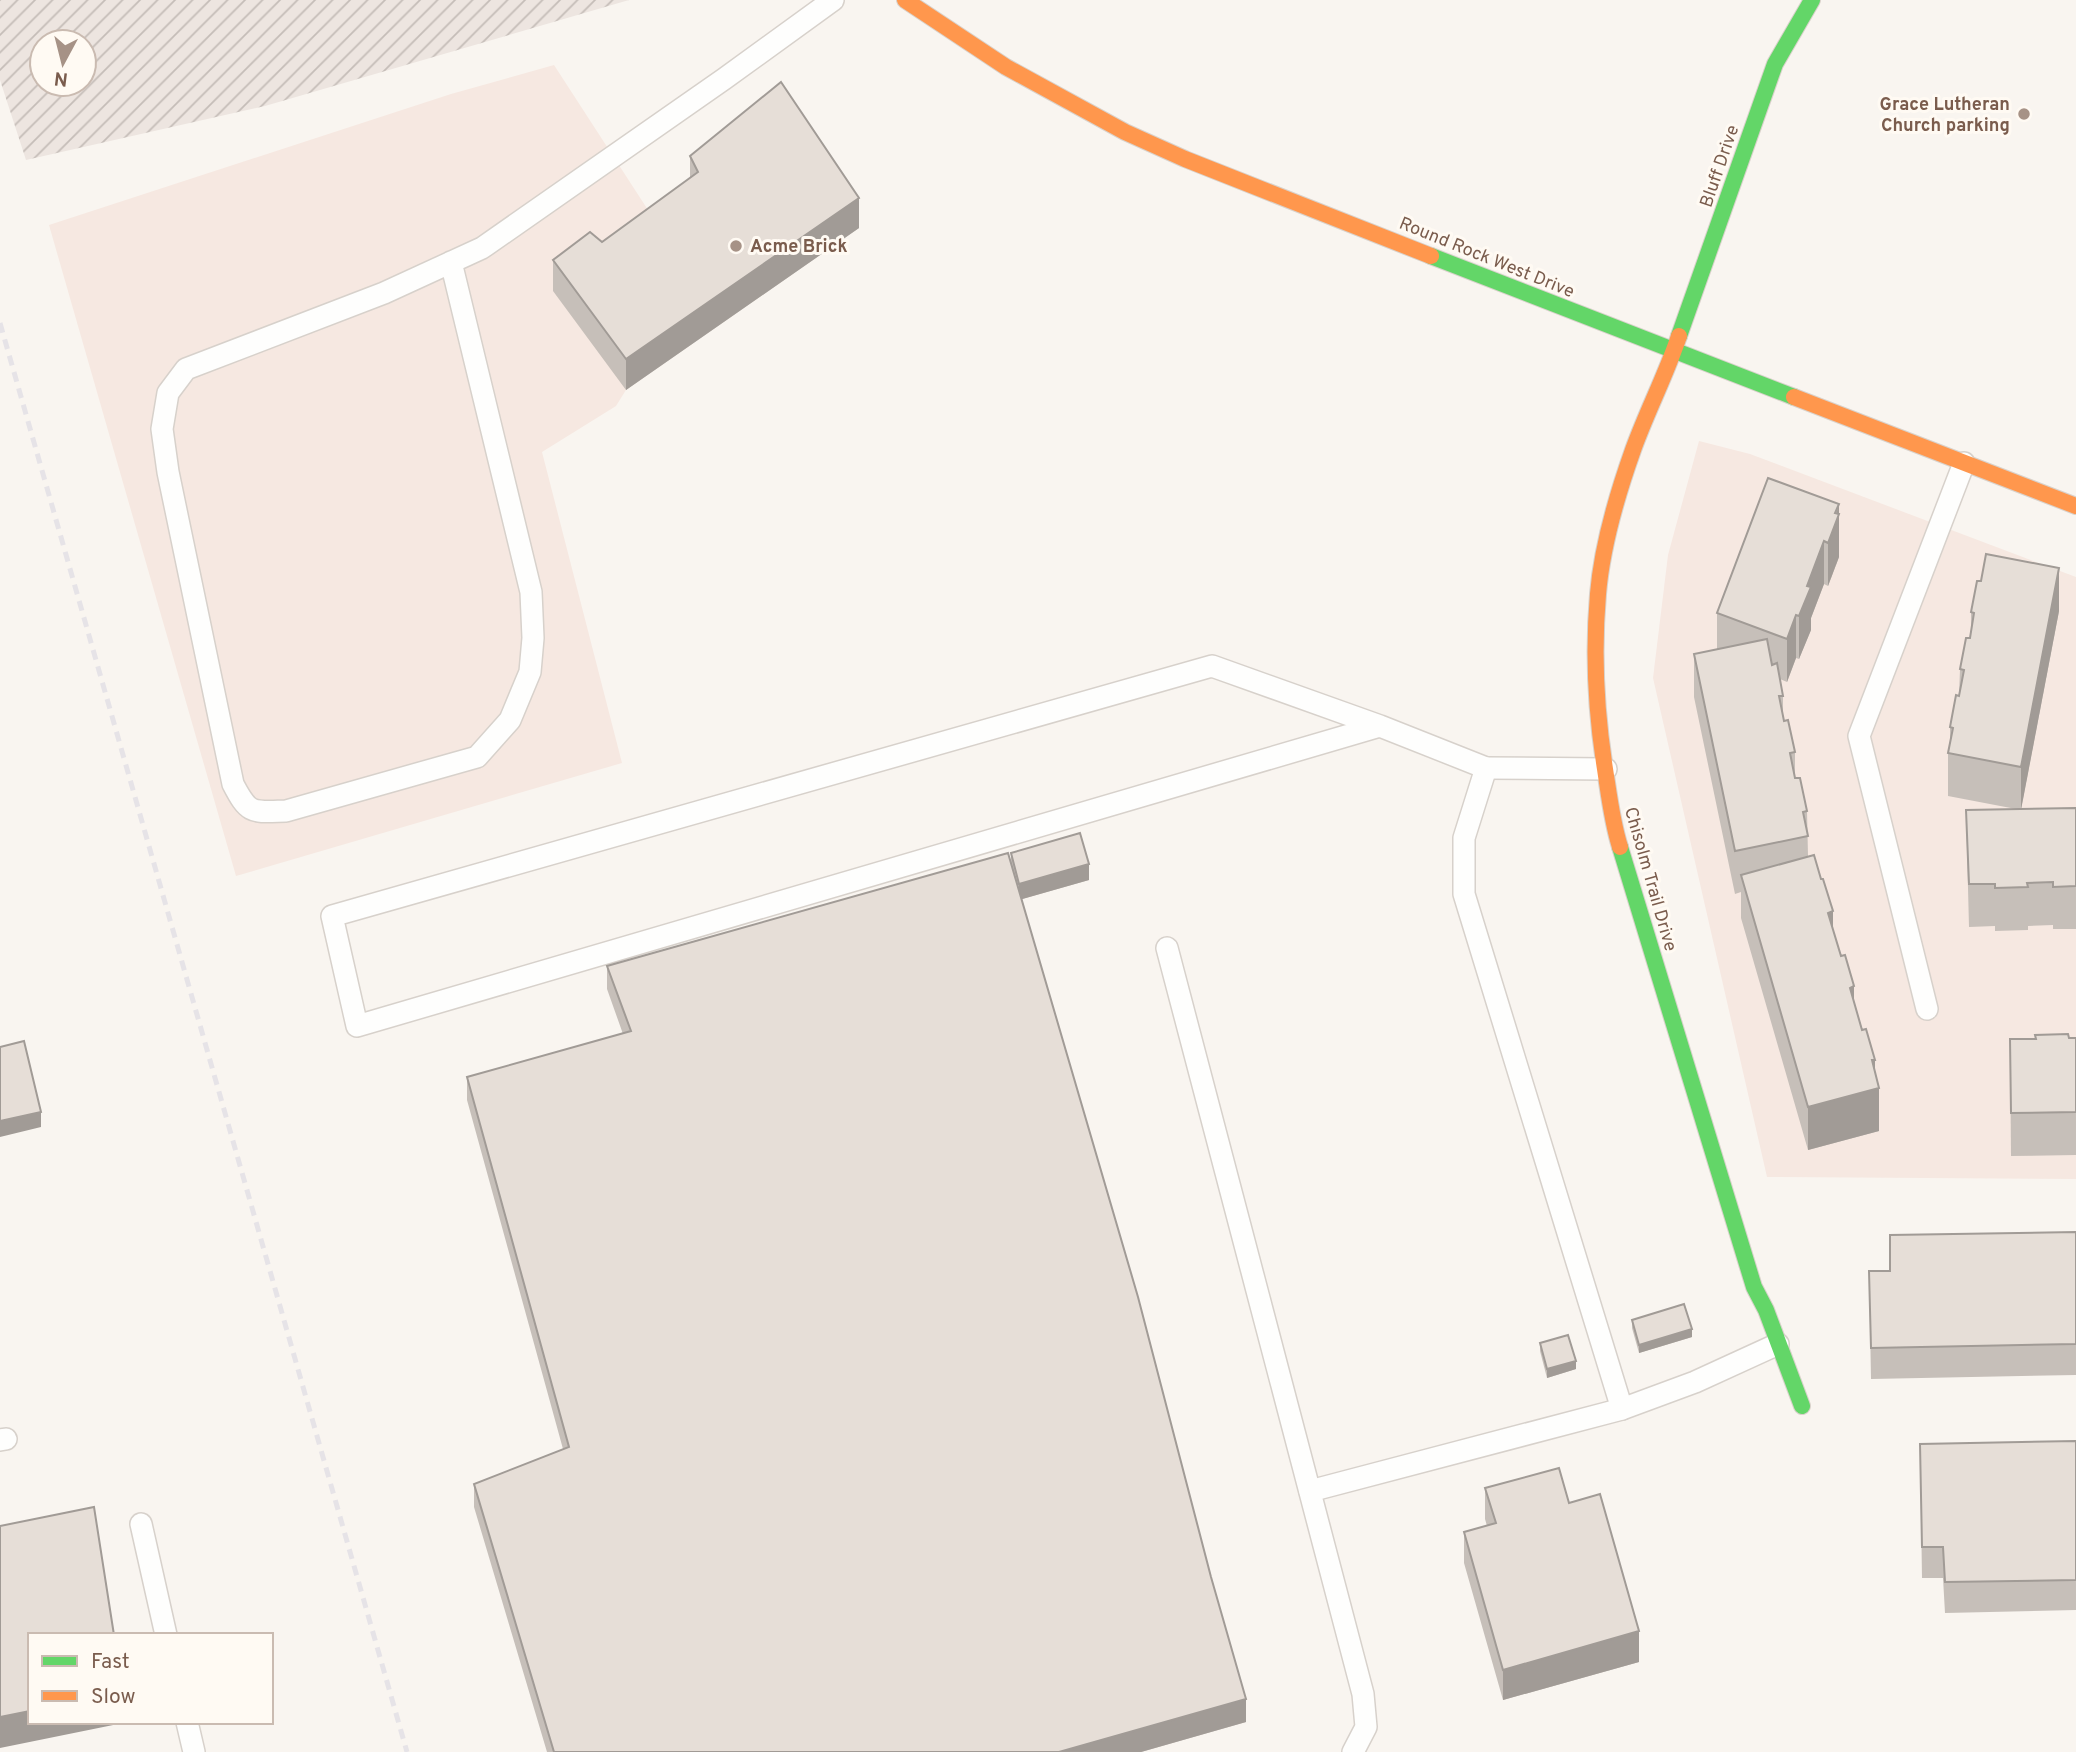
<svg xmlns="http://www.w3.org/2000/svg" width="2076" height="1752" font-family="Overpass,sans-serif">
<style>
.commercial{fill:#f6e8e1}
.industrial{fill:url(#industrial-furrows);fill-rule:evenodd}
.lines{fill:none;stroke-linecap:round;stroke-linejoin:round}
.lane-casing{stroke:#d7d1cb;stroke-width:24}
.fast-casing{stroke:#d9d2cb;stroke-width:18}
.slow-casing{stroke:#d9d2cb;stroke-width:18}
.lane{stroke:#fefefd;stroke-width:21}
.fast{stroke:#63d668;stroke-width:16}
.slow{stroke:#ff974d;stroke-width:16}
.rail{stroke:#e6e3e7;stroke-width:5;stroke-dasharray:10 7;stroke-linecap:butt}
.wall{fill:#c6bfb9}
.shaded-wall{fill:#a19b96}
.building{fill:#e6ded7;stroke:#a19b96;stroke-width:2}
.poi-dot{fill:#a69286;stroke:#fffaf3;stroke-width:2.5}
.labels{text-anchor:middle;stroke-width:6;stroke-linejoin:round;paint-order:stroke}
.poi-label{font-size:18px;font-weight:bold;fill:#7a5c4d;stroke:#fffaf3;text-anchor:end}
.street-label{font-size:18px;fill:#7a5c4d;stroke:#fffaf3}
</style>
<defs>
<pattern id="industrial-furrows" width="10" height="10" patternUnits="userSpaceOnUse" patternTransform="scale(1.75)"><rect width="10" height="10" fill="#ede5e0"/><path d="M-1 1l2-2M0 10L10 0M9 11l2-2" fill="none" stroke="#c5bdb8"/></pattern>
</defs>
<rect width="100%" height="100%" fill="#f9f5f0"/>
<!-- commercial -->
<g class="commercial">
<path d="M554 65 661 230 626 390 616 406 542 452 622 763 236 876 49 225 451 94Z"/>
<path d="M1699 441 1750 454 2076 577V1179L1767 1177 1653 678 1668 555Z"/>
</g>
<!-- industrial -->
<path class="industrial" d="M0 0H629L265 106 26 160 0 80ZM42 42H84V84H42Z"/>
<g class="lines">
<defs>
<g id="lane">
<path d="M451 262 531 592 533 638 530 672 510 720 477 757 286 811C252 812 249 815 233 784L168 472 162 429 168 393 186 369 384 293 482 248 724 79 833 0"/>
<path d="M1380 726 357 1026 332 916 1212 666 1380 726 1486 768 1464 838V894L1622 1409 1695 1382 1778 1344"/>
<path d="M1486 768 1606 769"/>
<path d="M1167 948 1363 1694 1366 1727 1353 1752"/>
<path d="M1927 1009 1859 736 1964 463"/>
<path d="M0 1440 6 1439"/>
<path d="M1310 1491 1622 1409"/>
<path d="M141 1524 166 1635"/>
<path d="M187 1722 194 1752"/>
</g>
<g id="fast">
<path d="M1431 256 1794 397"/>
<path d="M1679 336 1775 64 1812 0"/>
<path d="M1620 847 1754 1287 1766 1310 1802 1406"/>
</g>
<g id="slow">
<path d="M905 0 1006 67 1125 132 1185 159 1431 256"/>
<path d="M1794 397 2076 506"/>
<path d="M1620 847C1612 822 1609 795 1605 769 1596 712 1593 652 1598 594 1602 546 1617 495 1633 450 1647 411 1666 375 1679 336"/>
</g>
</defs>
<!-- lane casing -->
<use href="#lane" class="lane-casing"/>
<!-- fast casing -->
<use href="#fast" class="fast-casing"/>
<!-- slow casing -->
<use href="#slow" class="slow-casing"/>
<!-- lane -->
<use href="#lane" class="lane"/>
<!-- fast -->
<use href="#fast" class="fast"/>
<!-- slow -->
<use href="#slow" class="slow"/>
<!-- rail -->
<path class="rail" d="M0 323 407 1752"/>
</g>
<!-- wall -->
<g class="wall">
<path d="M690 156 859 228 626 390 553 291V260L602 242 690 178Z"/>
<path d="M1839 504V557L1828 586 1824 584 1811 618V630L1799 659 1796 658 1787 682 1780 679 1783 696V717L1795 752V777L1807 811 1808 856 1833 929 1875 1073 1879 1131 1808 1150 1741 918V892L1735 894 1694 697V654L1717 650V613Z"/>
<path d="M2059 611 2021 809 2076 808V929H2053V925L2028 926V930L1995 931V926L1969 927 1966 810 2016 809 1948 796V753L1950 745V727L1959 696 1960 669 1971 633V612Z"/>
<path d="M1011 853 1089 880 1022 899 1246 1722 1141 1752H547L474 1507V1484L563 1449 467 1100V1077L623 1034 607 989V966L1011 861Z"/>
<path d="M2076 1038V1155L2011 1156 2010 1039Z"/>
<path d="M2076 1232V1375L1871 1379 1869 1271H1890V1235Z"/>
<path d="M1632 1320 1692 1337 1639 1353 1632 1328Z"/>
<path d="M1540 1343 1576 1369 1547 1378 1540 1351Z"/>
<path d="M2076 1441V1610L1945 1613 1943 1578H1922L1920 1444Z"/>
<path d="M1485 1488 1569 1503 1639 1662 1503 1700 1464 1563V1532L1487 1526 1485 1519Z"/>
</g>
<!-- shaded-wall -->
<g class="shaded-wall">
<path d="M859 198V228L626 390V359Z"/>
<path d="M1839 504V557L1828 586V543Z"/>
<path d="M1824 541V584L1811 618V630L1799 659V616L1807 586Z"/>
<path d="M2059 568V611L2021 810V767Z"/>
<path d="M1796 615V658L1787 682V639Z"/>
<path d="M1089 864V880L1019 900V884Z"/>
<path d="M1833 911V954L1828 913Z"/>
<path d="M1854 986V1029L1850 988Z"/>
<path d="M1872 1060H1875V1089L1879 1088V1131L1808 1150V1107Z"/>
<path d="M41 1112V1127L0 1137V1121Z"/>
<path d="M1692 1329V1337L1639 1353V1345Z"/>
<path d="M1576 1361V1369L1547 1378V1369Z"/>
<path d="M1639 1631V1662L1503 1700V1670Z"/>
<path d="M1246 1699V1722L1141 1752H1059Z"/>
<path d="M30 1711V1722L123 1723 0 1748V1717Z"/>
</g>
<!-- building -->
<g class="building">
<path d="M781 82 859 198 626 359 553 260 590 232 602 242 698 172 690 156Z"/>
<path d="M1768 478 1839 504 1835 513 1839 514 1828 543 1824 541 1807 586 1811 587 1799 616 1796 615 1787 639 1717 613Z"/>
<path d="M1986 554 2059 568 2021 767 1948 753 1953 728 1950 727 1956 695 1959 696 1964 670 1960 669 1966 638H1970L1974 613 1971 612 1977 581H1981Z"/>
<path d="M1767 639 1772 665 1777 663 1783 696H1779L1784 721 1788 720 1795 752 1790 753 1795 778H1800L1807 811 1803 812 1808 836 1735 851 1694 654Z"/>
<path d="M2076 808V886L2053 887V882L2027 883 2028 887 1995 888V884H1969L1966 810Z"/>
<path d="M1080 833 1089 864 1019 884 1011 853Z"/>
<path d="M1008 853 1138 1297 1211 1577 1246 1699 1059 1752H554L474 1484 569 1447 467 1077 631 1031 607 966Z"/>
<path d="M1814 855 1821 879H1823L1833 911 1828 913 1841 956 1845 955 1854 986 1850 988 1862 1030 1866 1029 1875 1060H1872L1879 1088 1808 1107 1741 875Z"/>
<path d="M2068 1034 2069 1038H2076V1112L2011 1113 2010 1039H2036L2035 1035Z"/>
<path d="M24 1041 41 1112 0 1121V1047Z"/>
<path d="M2076 1232V1344L1871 1348 1869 1271H1890V1235Z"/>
<path d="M1684 1304 1692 1329 1639 1345 1632 1320Z"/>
<path d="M1568 1335 1576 1361 1547 1369 1540 1343Z"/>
<path d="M2076 1441V1580L1945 1582 1943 1547H1922L1920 1444Z"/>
<path d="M1559 1468 1569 1503 1600 1494 1639 1631 1503 1670 1464 1532 1496 1523 1485 1488Z"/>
<path d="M94 1507 114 1635H30V1711L0 1717V1526Z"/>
</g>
<!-- markers -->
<g class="poi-dot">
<circle cx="2024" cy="114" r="7"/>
<circle cx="736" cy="246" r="7"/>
</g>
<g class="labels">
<!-- poi labels -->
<g class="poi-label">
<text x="2010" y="110">Grace Lutheran<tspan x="2010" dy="21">Church parking</tspan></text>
<text x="750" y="252" text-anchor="start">Acme Brick</text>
</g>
<!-- street labels -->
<g class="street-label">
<text transform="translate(1719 166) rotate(-71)" y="6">Bluff Drive</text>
<text transform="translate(1487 257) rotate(22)" y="6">Round Rock West Drive</text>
<text transform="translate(1651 879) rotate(74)" y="6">Chisolm Trail Drive</text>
</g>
</g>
<!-- legend -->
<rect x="28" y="1633" width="245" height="91" fill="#fffaf3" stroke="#cabbb1" stroke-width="2"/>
<rect x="42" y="1656" width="35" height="10" fill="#63d668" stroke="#cabbb1" stroke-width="2"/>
<text x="91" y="1668" font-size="21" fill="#7a5c4d">Fast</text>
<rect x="42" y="1691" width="35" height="10" fill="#ff974d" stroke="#cabbb1" stroke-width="2"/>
<text x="91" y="1703" font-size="21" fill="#7a5c4d">Slow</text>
<!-- north arrow -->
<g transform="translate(63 63) rotate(187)"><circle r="33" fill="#fffaf3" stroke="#cabbb1" stroke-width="2"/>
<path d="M0-5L12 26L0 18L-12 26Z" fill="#a69286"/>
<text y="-10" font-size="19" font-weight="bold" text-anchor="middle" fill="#7a5c4d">N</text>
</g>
</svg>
